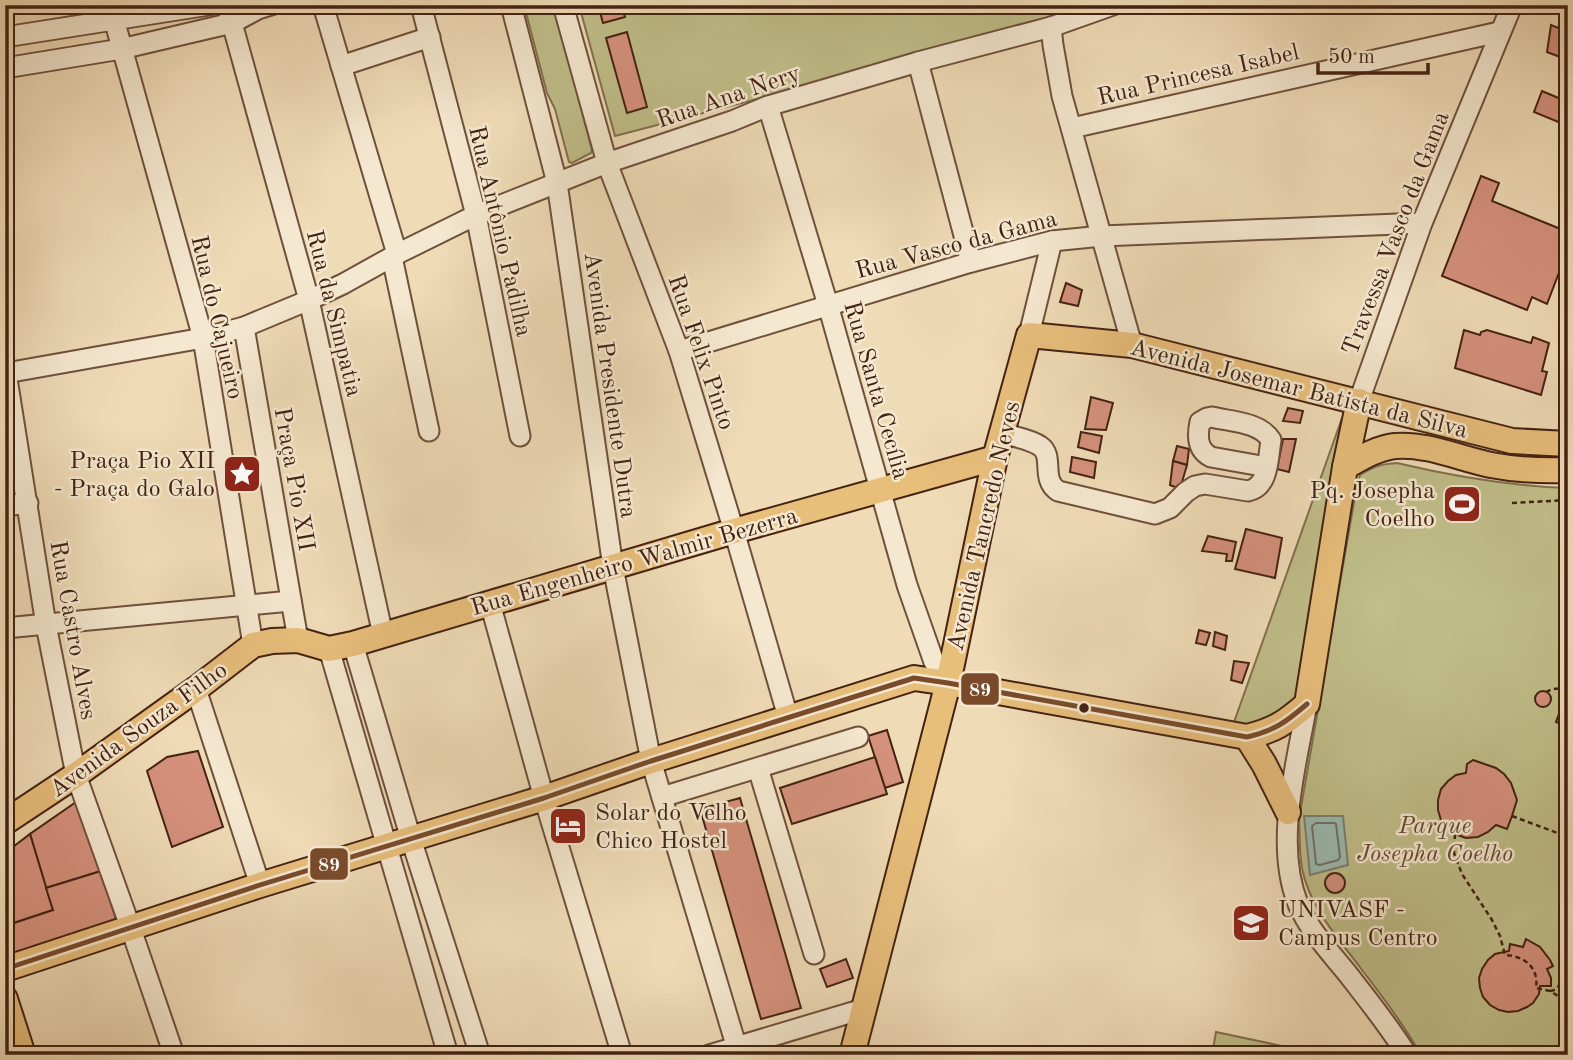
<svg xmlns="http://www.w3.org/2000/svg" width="1573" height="1060" font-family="'Old Standard TT',serif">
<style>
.green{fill:#c0be89;stroke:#82704e;stroke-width:2}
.water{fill:#9abab2;stroke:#787d72;stroke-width:2}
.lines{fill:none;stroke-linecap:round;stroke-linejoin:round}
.shore{stroke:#6f6e62;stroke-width:2}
.building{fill:#d5917c;stroke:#442213;stroke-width:2}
.minor-casing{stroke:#6f503c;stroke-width:23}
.major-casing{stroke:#442213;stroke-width:28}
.path{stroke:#442213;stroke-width:2.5;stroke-dasharray:5 3.5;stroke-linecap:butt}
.minor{stroke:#f5e8d0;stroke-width:19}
.major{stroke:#e8be7b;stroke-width:24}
.bus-1-casing{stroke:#f5e8d0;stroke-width:10}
.bus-1{stroke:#7a4b2a;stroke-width:5}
.bus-dot{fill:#442213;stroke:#f5e8d0;stroke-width:2.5}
.labels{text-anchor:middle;stroke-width:5;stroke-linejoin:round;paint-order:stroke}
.street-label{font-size:24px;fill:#442213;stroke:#f5e8d0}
.poi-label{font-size:24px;fill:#442213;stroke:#f5e8d0;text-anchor:end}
.park-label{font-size:24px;font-style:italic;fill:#634930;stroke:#f5e8d0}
.line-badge{stroke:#f5e8d0;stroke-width:2.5}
.badge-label{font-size:19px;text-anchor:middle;font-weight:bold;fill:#fff}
</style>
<rect width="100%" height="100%" fill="#efdbb6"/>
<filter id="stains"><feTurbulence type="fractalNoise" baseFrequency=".00286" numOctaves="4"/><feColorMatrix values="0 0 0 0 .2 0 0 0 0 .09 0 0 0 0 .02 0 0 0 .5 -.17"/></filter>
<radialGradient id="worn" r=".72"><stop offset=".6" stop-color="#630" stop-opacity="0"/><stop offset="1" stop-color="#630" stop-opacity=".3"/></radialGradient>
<!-- green -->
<g class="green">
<path d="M524 5H554L592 150 591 153 572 163 569 162 555 109 547 93Z"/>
<path d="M579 5H1104V9L615 136Z"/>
<path d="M1342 418 1299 698 1281 711 1251 725H1233Z"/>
<path d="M1397 463C1452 476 1511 486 1568 488V1055H1421C1404 1025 1383 997 1362 970 1339 939 1309 907 1302 868 1299 852 1300 835 1299 819L1357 485 1360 475C1374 466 1381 464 1397 463Z"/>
<path d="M1216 1032 1282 1046 1281 1055H1212Z"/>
</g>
<!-- water -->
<path class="water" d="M1304 816H1343L1348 865 1310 875Z"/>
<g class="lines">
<!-- shore -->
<path class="shore" d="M1316 823H1334L1336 824 1340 857 1338 860 1320 865 1316 864 1312 826Z"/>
</g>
<!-- building -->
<g class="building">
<path d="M598 5H621L625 17 603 23Z"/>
<path d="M1564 13 1568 14V60L1547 52 1551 25 1558 28Z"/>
<path d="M627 32 647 107 627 113 606 38Z"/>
<path d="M1542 91 1568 102V126L1534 112Z"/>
<path d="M1481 176 1499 183 1492 201 1568 232V249L1547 304 1532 297 1527 310 1442 276Z"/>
<path d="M1066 283 1082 290 1078 306 1060 302Z"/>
<path d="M1464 330 1480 335 1481 332 1487 330 1531 343 1533 337 1549 343 1542 371 1547 372 1541 395 1455 368Z"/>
<path d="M1091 397 1113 403 1106 430 1085 429Z"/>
<path d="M1288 408 1303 411 1300 423 1283 421Z"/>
<path d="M1081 432 1102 436 1099 453 1078 447Z"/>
<path d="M1283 439H1296L1289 472 1277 469Z"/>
<path d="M1177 446 1189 449 1187 465 1173 461Z"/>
<path d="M1072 457 1096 462 1094 478 1070 472Z"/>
<path d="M1173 461 1187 465 1180 489 1170 485Z"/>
<path d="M1246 529 1282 538 1275 578 1235 569Z"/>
<path d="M1208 536 1236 542 1232 561H1226L1227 554 1202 551Z"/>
<path d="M1199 630 1210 633 1206 645 1196 643Z"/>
<path d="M1215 632 1227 636 1225 650 1213 646Z"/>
<path d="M1234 661 1249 663 1242 683 1231 680Z"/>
<circle cx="1543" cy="699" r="8"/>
<path d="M1566 706H1568V727L1556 722 1559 714 1563 715Z"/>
<path d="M887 730 903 782 885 788 868 736Z"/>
<path d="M198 751 223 827 172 847 147 771 167 757Z"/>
<path d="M875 757 887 794 792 824 780 788Z"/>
<path d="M1473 760 1496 768 1504 774 1511 783 1517 800 1512 816 1507 829 1496 825 1488 832 1478 837 1466 838 1455 834 1447 828 1441 820 1438 810V800L1441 789 1448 781 1456 775 1466 773 1467 764Z"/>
<path d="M740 798 801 1008 761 1019 700 809Z"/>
<path d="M76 802 101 871 46 888 30 834Z"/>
<path d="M30 834 53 910 5 926V853Z"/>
<path d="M101 871 117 922 9 956 5 943V926L53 910 46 888Z"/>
<circle cx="1335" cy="883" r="10"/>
<path d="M1526 939 1540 947 1550 960 1553 966 1547 969 1551 978V986H1540L1539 994 1533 1003 1527 1007 1518 1011 1508 1012 1499 1010 1490 1005 1483 997 1480 988 1479 978 1482 969 1488 960 1495 954 1509 951 1510 944 1523 947Z"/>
<path d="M846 959 853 978 827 987 820 969Z"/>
</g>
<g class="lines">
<defs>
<g id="minor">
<path d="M110 5 203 338 253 645"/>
<path d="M227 5 309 300 383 635"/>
<path d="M323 5 397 254"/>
<path d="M421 5 476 215 520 436"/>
<path d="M511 5 557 183 613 567 651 761 739 1055"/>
<path d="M563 5 607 163 679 351 734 531 788 717"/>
<path d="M1113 5 1051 27 1053 45 1062 96 1132 345"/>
<path d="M5 37 209 5"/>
<path d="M918 62 971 262"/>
<path d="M341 66 430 37"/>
<path d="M5 68 121 49 232 23 258 9 271 5"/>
<path d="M768 106 828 305 907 585 934 662 948 683"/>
<path d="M1072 128 1499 32"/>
<path d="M392 257 429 431"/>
<path d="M244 327 298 640"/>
<path d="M1029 335 1052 241"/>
<path d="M679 351 971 262 1052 241 1102 236 1422 223"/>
<path d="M5 366 46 625 76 775 131 929 174 1055"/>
<path d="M6 373 203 338 244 327 309 300 343 284 397 254 476 215 607 163 732 121 768 106 918 62 1051 27"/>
<path d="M1359 401 1422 223 1512 5"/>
<path d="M1002 433C1014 437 1030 439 1040 446 1055 456 1040 479 1058 491L1155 514 1170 508 1186 492 1195 486 1205 484 1248 491C1269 487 1268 458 1271 440 1260 422 1232 422 1212 417L1207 418 1200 422C1197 436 1197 450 1211 457L1267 467"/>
<path d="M5 506 28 503"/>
<path d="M490 603 544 798 622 1055"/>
<path d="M5 628 291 601"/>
<path d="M353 644 411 839 480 1055"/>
<path d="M329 649 448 1055"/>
<path d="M196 689 260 885"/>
<path d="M1307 704C1296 766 1274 844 1298 904 1309 930 1330 952 1347 973 1368 1000 1389 1026 1407 1055"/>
<path d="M758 768 814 954"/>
<path d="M662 797 858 737"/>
<path d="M709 1055 863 1009"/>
</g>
<g id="major">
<path d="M1345 467C1361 458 1377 448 1395 446 1426 443 1461 459 1491 465 1517 470 1542 471 1568 470"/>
<path d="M1247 737 1264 764 1288 812"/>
<path d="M5 822 76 775 196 689 253 645 272 641 298 640 329 649 353 644 734 531 995 458"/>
<path d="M5 969 260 885 544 798 651 761 914 678 948 683 1247 737C1275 730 1285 723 1307 704L1345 467 1359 401"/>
<path d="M5 999 23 1055"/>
<path d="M852 1055 948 683 995 458 1029 335 1132 345 1512 441 1568 444"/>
</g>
</defs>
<!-- minor casing -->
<use href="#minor" class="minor-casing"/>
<!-- major casing -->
<use href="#major" class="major-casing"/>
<!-- path -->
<g class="path">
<path d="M1512 503 1568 500"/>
<path d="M1546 692 1552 689 1568 688"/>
<path d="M1560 714 1564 704H1568"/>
<path d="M1512 816 1568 837"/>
<path d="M1455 834 1454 853 1462 874 1492 920 1500 936 1505 955C1525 956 1539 968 1536 988L1550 991 1568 1002"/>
<path d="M1550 991C1564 989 1558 978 1561 967L1568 965"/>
</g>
<!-- minor -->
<use href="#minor" class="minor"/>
<!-- major -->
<use href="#major" class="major"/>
<defs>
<path id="bus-1" d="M5 969 260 885 544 798 651 761 914 678 948 683 1247 737C1275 730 1285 723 1307 704"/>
</defs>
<!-- bus-1 casing -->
<use href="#bus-1" class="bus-1-casing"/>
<!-- bus-1 -->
<use href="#bus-1" class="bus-1"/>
</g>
<!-- icons -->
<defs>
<symbol id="sight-square" viewBox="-11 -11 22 22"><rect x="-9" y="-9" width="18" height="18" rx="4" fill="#8f2418" stroke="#f5e8d0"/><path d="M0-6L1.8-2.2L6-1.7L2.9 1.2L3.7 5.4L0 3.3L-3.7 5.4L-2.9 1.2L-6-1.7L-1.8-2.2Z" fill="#fff"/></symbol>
<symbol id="stadium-square" viewBox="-11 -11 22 22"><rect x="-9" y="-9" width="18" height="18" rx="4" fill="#8f2418" stroke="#f5e8d0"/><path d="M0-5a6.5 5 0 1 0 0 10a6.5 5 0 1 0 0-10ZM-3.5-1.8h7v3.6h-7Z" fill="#fff"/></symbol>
<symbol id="hotel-square" viewBox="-11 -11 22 22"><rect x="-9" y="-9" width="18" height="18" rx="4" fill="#8f2418" stroke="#f5e8d0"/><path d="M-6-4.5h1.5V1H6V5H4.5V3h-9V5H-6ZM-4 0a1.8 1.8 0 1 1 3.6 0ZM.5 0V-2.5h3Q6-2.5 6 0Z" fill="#fff"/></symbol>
<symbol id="university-square" viewBox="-11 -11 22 22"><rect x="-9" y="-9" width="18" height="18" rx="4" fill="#8f2418" stroke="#f5e8d0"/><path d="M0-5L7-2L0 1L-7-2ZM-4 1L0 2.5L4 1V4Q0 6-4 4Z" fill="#fff"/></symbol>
</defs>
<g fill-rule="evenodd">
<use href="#sight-square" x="220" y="452" width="44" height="44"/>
<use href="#stadium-square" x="1440" y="482" width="44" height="44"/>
<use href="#hotel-square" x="546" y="804" width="44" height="44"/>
<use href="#university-square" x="1229" y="901" width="44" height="44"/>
</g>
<!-- markers -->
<circle class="bus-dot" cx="1084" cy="708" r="6"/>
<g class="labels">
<!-- street labels -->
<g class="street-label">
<text transform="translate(1198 74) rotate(-13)" y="8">Rua Princesa Isabel</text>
<text transform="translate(728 96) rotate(-19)" y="8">Rua Ana Nery</text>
<text transform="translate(501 231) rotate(77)" y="8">Rua Antônio Padilha</text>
<text transform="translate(1395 233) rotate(-69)" y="8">Travessa Vasco da Gama</text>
<text transform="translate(956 244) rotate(-15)" y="8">Rua Vasco da Gama</text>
<text transform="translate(335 313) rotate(76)" y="8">Rua da Simpatia</text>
<text transform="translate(218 317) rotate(77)" y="8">Rua do Cajueiro</text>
<text transform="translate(702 352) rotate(71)" y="8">Rua Felix Pinto</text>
<text transform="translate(611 385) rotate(82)" y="8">Avenida Presidente Dutra</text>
<text transform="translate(1299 388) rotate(14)" y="8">Avenida Josemar Batista da Silva</text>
<text transform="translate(877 390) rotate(74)" y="8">Rua Santa Cecília</text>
<text transform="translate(295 479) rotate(80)" y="8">Praça Pio XII</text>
<text transform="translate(983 526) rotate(-77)" y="8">Avenida Tancredo Neves</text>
<text transform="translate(634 561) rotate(-16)" y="8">Rua Engenheiro Walmir Bezerra</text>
<text transform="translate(74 630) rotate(80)" y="8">Rua Castro Alves</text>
<text transform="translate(138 729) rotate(-36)" y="8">Avenida Souza Filho</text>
</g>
<!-- poi labels -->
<g class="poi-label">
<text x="215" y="468">Praça Pio XII<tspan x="215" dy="28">- Praça do Galo</tspan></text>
<text x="1435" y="498">Pq. Josepha<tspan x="1435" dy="28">Coelho</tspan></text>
<text x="595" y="820" text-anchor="start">Solar do Velho<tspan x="595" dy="28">Chico Hostel</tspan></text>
<text x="1278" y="917" text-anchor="start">UNIVASF -<tspan x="1278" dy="28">Campus Centro</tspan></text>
</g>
<!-- park labels -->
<g class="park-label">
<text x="1435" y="833">Parque<tspan x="1435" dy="28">Josepha Coelho</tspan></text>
</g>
</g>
<g class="line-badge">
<rect x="960" y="672" width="40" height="34" rx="7" fill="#7a4b2a"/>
<rect x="309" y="847" width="40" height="34" rx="7" fill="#7a4b2a"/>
</g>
<g class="badge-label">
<text x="980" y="696">89</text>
<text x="329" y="871">89</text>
</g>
<!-- margin -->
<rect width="1573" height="1060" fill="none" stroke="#efdbb6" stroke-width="28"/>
<rect x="7" y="7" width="1559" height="1046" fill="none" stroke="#442213" stroke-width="3.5"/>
<rect x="14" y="14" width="1545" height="1032" fill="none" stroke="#442213" stroke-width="2"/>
<!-- scale -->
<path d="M1318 63v10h110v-10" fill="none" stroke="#442213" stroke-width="3.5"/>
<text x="1328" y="63" font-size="21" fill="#442213" stroke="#f5e8d0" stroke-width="5" paint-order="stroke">50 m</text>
<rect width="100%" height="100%" filter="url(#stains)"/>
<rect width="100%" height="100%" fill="url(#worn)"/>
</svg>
